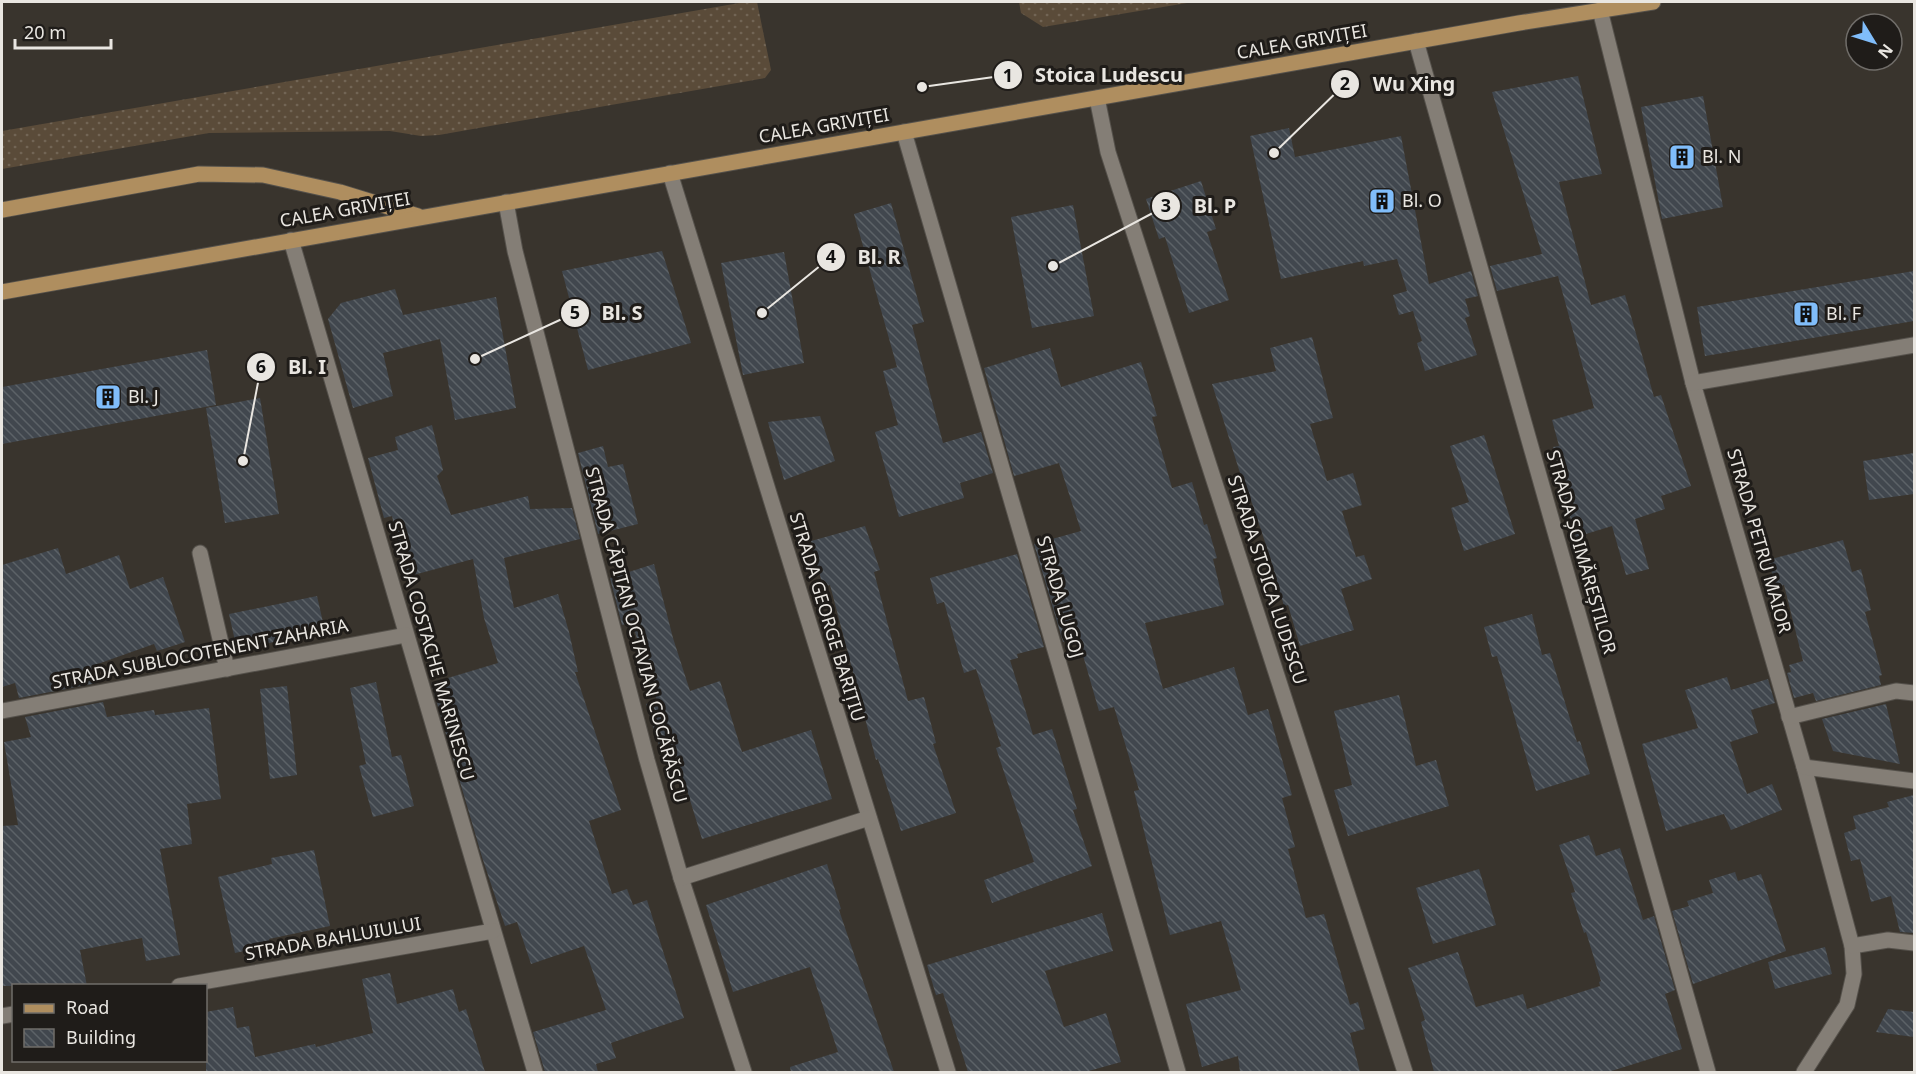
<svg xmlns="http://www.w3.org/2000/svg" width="1916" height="1074" font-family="'Noto Sans',sans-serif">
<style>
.grass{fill:url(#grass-dots)}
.building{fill:url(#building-back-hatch)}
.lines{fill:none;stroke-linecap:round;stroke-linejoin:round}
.minor-casing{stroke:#55514b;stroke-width:17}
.major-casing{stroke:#55514b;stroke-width:17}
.minor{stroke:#847e76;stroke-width:15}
.major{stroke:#af8e5f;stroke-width:15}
.labels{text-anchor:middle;stroke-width:6;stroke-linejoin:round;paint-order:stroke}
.street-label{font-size:18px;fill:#e9e6e1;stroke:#1f1c19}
.poi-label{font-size:18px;fill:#e9e6e1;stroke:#1f1c19;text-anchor:start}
.leader{fill:none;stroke:#e9e6e1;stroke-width:2}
.callout-dot{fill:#e9e6e1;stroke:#1f1c19;stroke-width:2}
.mark-label{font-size:18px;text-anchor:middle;font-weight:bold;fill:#111}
.callout-label{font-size:20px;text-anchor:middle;font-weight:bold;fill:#e9e6e1;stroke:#1f1c19;stroke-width:6;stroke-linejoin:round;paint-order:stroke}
</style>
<defs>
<pattern id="grass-dots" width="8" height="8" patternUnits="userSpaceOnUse" patternTransform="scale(1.5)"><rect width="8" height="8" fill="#5a4b39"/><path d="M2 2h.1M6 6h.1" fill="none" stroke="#726555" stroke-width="1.8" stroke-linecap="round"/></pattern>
<pattern id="building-back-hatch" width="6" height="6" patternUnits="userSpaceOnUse" patternTransform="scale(1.5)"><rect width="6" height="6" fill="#41474e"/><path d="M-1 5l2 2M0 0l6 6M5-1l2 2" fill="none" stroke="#5c6267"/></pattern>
</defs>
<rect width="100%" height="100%" fill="#39342d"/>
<!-- grass -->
<g class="grass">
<path d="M745 2H757L771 70 765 78 439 135 421 136 390 131 209 133 2 169V131Z"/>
<path d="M1019 2H1193L1043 27 1021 13Z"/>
</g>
<!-- building -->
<g class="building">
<path d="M1578 76 1602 174 1559 182 1591 305 1625 295 1654 397 1661 395 1691 486 1661 496 1665 509 1635 519 1649 569 1626 575 1612 526 1576 537 1563 493 1566 492 1553 447 1559 446 1552 420 1594 408 1558 276 1497 291 1490 266 1542 254 1492 92Z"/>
<path d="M1703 96 1723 207 1662 219 1641 107Z"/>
<path d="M1289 128 1295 157 1401 136 1429 284 1471 271 1478 296 1465 299 1470 316 1465 318 1477 355 1425 371 1417 343 1422 341 1413 311 1399 315 1393 295 1407 291 1397 259 1364 266 1363 261 1281 279 1250 136Z"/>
<path d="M1201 181 1216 229 1207 232 1229 300 1189 313 1165 237 1159 239 1146 199Z"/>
<path d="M891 203 924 322 912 325 943 443 981 432 993 473 960 483 964 498 899 517 875 432 898 425 883 371 897 367 854 214Z"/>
<path d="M1073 205 1094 316 1032 328 1011 217Z"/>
<path d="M662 251 691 343 588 370 562 271Z"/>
<path d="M784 252 804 363 743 375 721 263Z"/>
<path d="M1914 271V321L1705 356 1697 307Z"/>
<path d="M395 289 403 315 496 297 516 408 455 420 440 339 383 353 393 396 353 408 328 319 341 303Z"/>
<path d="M1312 337 1333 418 1310 424 1327 481 1353 473 1362 505 1342 511 1356 557 1364 555 1372 579 1341 589 1354 630 1300 646 1288 605 1284 606 1270 557 1248 491 1246 492 1212 384 1276 371 1270 348Z"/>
<path d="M1050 348 1061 387 1141 362 1157 416 1152 417 1172 488 1192 482 1204 525 1207 524 1217 558 1213 559 1224 605 1145 623 1163 689 1234 667 1248 715 1268 709 1292 795 1282 798 1295 847 1288 849 1306 918 1324 914 1350 1005 1358 1002 1365 1029 1350 1033 1360 1072H1240L1238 1056 1202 1067 1186 1004 1241 990 1221 921 1170 935 1134 791 1139 790 1114 707 1099 711 1078 638 1063 642 1034 544 1081 531 1059 463 1014 476 984 368Z"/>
<path d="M207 350 216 405 2 444V387Z"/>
<path d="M260 398 279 514 225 523 206 408Z"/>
<path d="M820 416 835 461 784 480 768 422Z"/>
<path d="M432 425 443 470 437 476 451 515 528 496 530 509 572 508 580 539 504 558 514 608 558 594 569 632 578 672H575L621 810 589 821 612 894 627 889 633 905 647 900 684 1018 611 1043 616 1058 596 1064 598 1072H545L533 1032 606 1010 584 946 531 964 517 922 505 926 482 857 431 683 498 663 484 618 473 559 406 577 392 516 384 518 368 458 398 450 395 437Z"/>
<path d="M1484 435 1515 534 1464 551 1451 508 1469 502 1450 446Z"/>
<path d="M603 446 608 467 623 464 638 524 598 534 578 453Z"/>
<path d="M1914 453V494L1869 500 1863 461Z"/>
<path d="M865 526 880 570 874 572 908 701 924 697 936 743 933 744 956 813 901 831 878 759 876 760 830 585 823 587 811 541Z"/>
<path d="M1843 540 1852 572 1861 569 1871 610 1865 612 1882 675 1879 676 1881 685 1816 701 1813 693 1794 698 1787 673 1791 672 1789 665 1803 661 1784 585 1776 587 1768 560Z"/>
<path d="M58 548 66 574 119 555 130 589 163 577 185 642 157 651 154 644 92 666 97 683 19 698 15 683 2 687V565Z"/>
<path d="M1017 554 1044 647 1017 654 1018 658 1010 660 1033 735 1052 729 1077 809 1073 810 1092 866 992 903 984 880 1034 862 996 748 1001 746 976 669 964 673 944 602 937 604 930 578Z"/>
<path d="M654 564 673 638 690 691 720 681 742 752 811 730 832 799 702 839 674 748 661 752 646 704 657 701 632 623 622 625 610 578Z"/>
<path d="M317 596 325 631 237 650 229 614Z"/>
<path d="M1532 614 1542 655 1550 653 1577 742 1580 741 1590 774 1536 791 1497 656 1492 657 1484 627Z"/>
<path d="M1727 677 1731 690 1768 679 1775 703 1751 710 1758 733 1730 742 1747 794 1772 784 1782 810 1731 830 1724 814 1666 831 1642 744 1698 728 1685 690Z"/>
<path d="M376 682 392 757 401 755 414 806 373 817 359 766 366 764 350 688Z"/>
<path d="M287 686 297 775 270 779 260 689Z"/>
<path d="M1399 695 1416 766 1436 760 1449 806 1348 836 1334 790 1352 785 1334 711Z"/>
<path d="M103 702 107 717 154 710 155 715 209 708 221 799 187 804 192 844 160 849 180 955 146 961 142 938 80 950 87 986H2V826L18 825 4 742 31 737 25 717Z"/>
<path d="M1886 704 1900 764 1833 751 1822 719Z"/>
<path d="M1914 795V933L1900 932 1891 896 1871 902 1860 859 1851 861 1844 833 1856 829 1853 816 1889 807 1887 802Z"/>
<path d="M1589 835 1596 856 1620 848 1643 920 1654 916 1675 990 1665 994 1682 1049 1608 1072H1434L1421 1022 1425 1020 1408 968 1458 952 1476 1007 1523 994 1527 1009 1600 986 1599 982 1601 981 1586 932 1584 933 1571 893 1575 892 1559 845Z"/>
<path d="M314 850 330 926 269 939 271 945 235 953 218 877 272 864 271 858Z"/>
<path d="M827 864 841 909 839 910 894 1072H791L790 1067 838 1052 810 967 733 992 706 905Z"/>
<path d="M1479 869 1496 925 1433 944 1416 888Z"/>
<path d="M1735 872 1738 881 1761 874 1786 951 1693 984 1672 911 1689 906 1687 901 1713 893 1709 880Z"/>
<path d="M1102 913 1113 951 1045 971 1064 1027 1106 1013 1121 1062 1085 1072H968L943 993 936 995 927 965Z"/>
<path d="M1825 947 1832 974 1775 989 1768 962Z"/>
<path d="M390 973 397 1004 453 989 459 1012 466 1009 485 1072H206V1012L233 1007 237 1028 249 1026 255 1057 315 1044 316 1047 373 1033 362 979Z"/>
<path d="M1888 1009 1914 1012V1037L1876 1032Z"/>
</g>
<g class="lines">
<defs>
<g id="minor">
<path d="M1600 10 1693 383 1804 767 1852 946 1854 974 1847 1005 1804 1072"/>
<path d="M1416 41 1708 1072"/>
<path d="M1097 98 1108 152 1405 1072"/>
<path d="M904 132 1178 1072"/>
<path d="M670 173 948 1072"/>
<path d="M506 202 515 251 647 760 681 878 744 1072"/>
<path d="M291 240 535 1072"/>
<path d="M1693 383 1914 345"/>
<path d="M200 553 227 669"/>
<path d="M2 711 406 635"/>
<path d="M1789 717 1896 691 1914 693"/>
<path d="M1804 767 1914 781"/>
<path d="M681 878 869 818"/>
<path d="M1852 946 1888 940 1914 943"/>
<path d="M179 986 493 931"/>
<path d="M2 1016 14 1014"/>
</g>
<g id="major">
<path d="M2 210 199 174 263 175 340 192 418 216"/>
<path d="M2 292 1519 23 1653 2"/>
</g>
</defs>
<!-- minor casing -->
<use href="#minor" class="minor-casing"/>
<!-- major casing -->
<use href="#major" class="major-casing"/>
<!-- minor -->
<use href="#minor" class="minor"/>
<!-- major -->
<use href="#major" class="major"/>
</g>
<!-- icons -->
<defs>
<symbol id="building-square" viewBox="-11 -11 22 22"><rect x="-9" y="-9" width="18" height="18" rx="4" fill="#80bdfa" stroke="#1f1c19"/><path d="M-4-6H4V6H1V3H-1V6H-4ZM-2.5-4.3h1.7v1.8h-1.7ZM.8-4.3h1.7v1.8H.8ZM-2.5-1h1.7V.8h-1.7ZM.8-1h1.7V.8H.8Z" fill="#111"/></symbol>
</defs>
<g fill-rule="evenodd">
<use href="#building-square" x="1667" y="142" width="30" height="30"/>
<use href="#building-square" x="1367" y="186" width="30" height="30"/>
<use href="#building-square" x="1791" y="299" width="30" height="30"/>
<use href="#building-square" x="93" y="382" width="30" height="30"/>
</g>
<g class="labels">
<!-- street labels -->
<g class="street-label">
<text transform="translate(1302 42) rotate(-10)" y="6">CALEA GRIVIȚEI</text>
<text transform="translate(824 126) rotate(-10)" y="6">CALEA GRIVIȚEI</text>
<text transform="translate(345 210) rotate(-10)" y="6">CALEA GRIVIȚEI</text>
<text transform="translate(1759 541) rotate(74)" y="6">STRADA PETRU MAIOR</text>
<text transform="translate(1581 552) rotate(74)" y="6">STRADA ȘOIMĂREȘTILOR</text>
<text transform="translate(1267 580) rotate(72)" y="6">STRADA STOICA LUDESCU</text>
<text transform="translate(1060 597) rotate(74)" y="6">STRADA LUGOJ</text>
<text transform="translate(827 617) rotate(73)" y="6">STRADA GEORGE BARIȚIU</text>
<text transform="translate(636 635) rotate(75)" y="6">STRADA CĂPITAN OCTAVIAN COCĂRĂSCU</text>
<text transform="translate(431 651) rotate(74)" y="6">STRADA COSTACHE MARINESCU</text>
<text transform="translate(200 654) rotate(-11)" y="6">STRADA SUBLOCOTENENT ZAHARIA</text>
<text transform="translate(333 939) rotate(-10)" y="6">STRADA BAHLUIULUI</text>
</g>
<!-- poi labels -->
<g class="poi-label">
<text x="1702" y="163">Bl. N</text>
<text x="1402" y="207">Bl. O</text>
<text x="1826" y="320">Bl. F</text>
<text x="128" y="403">Bl. J</text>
</g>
</g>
<!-- callouts -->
<path class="leader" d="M922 87L1008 75M1274 153L1345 84M1053 266L1166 206M762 313L831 257M475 359L575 313M243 461L261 367"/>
<g class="callout-dot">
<circle cx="922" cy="87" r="6"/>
<circle cx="1274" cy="153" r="6"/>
<circle cx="1053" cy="266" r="6"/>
<circle cx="762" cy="313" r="6"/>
<circle cx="475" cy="359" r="6"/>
<circle cx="243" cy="461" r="6"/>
<circle cx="1008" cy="75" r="15"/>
<circle cx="1345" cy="84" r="15"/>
<circle cx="1166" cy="206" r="15"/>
<circle cx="831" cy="257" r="15"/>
<circle cx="575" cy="313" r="15"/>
<circle cx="261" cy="367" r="15"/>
</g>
<g class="mark-label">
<text x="1008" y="82">1</text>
<text x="1345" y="90">2</text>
<text x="1166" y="212">3</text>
<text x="831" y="263">4</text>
<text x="575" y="319">5</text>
<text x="261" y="373">6</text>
</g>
<g class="callout-label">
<text x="1109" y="82">Stoica Ludescu</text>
<text x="1414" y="91">Wu Xing</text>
<text x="1215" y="213">Bl. P</text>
<text x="879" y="264">Bl. R</text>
<text x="622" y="320">Bl. S</text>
<text x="307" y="374">Bl. I</text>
</g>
<!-- border -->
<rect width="1916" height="1074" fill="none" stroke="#e9e6e1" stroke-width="6"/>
<!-- legend -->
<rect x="12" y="984" width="195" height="78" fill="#1f1c19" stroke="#706d69" stroke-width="1.5"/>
<rect x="24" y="1004" width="30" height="9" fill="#af8e5f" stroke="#706d69" stroke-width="1.5"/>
<text x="66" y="1014" font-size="18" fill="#e9e6e1">Road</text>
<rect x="24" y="1029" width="30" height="18" fill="url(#building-back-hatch)" stroke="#706d69" stroke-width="1.5"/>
<text x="66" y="1044" font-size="18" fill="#e9e6e1">Building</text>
<!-- north arrow -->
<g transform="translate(1874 42) rotate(128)"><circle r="28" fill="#1f1c19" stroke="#706d69" stroke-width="1.5"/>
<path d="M0-4.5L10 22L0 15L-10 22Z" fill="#80bdfa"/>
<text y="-9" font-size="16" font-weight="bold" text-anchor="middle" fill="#e9e6e1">N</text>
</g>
<!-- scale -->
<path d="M15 39v9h96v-9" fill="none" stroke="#e9e6e1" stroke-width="3"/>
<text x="24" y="39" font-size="18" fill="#e9e6e1" stroke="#1f1c19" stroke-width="4.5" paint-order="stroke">20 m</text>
</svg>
